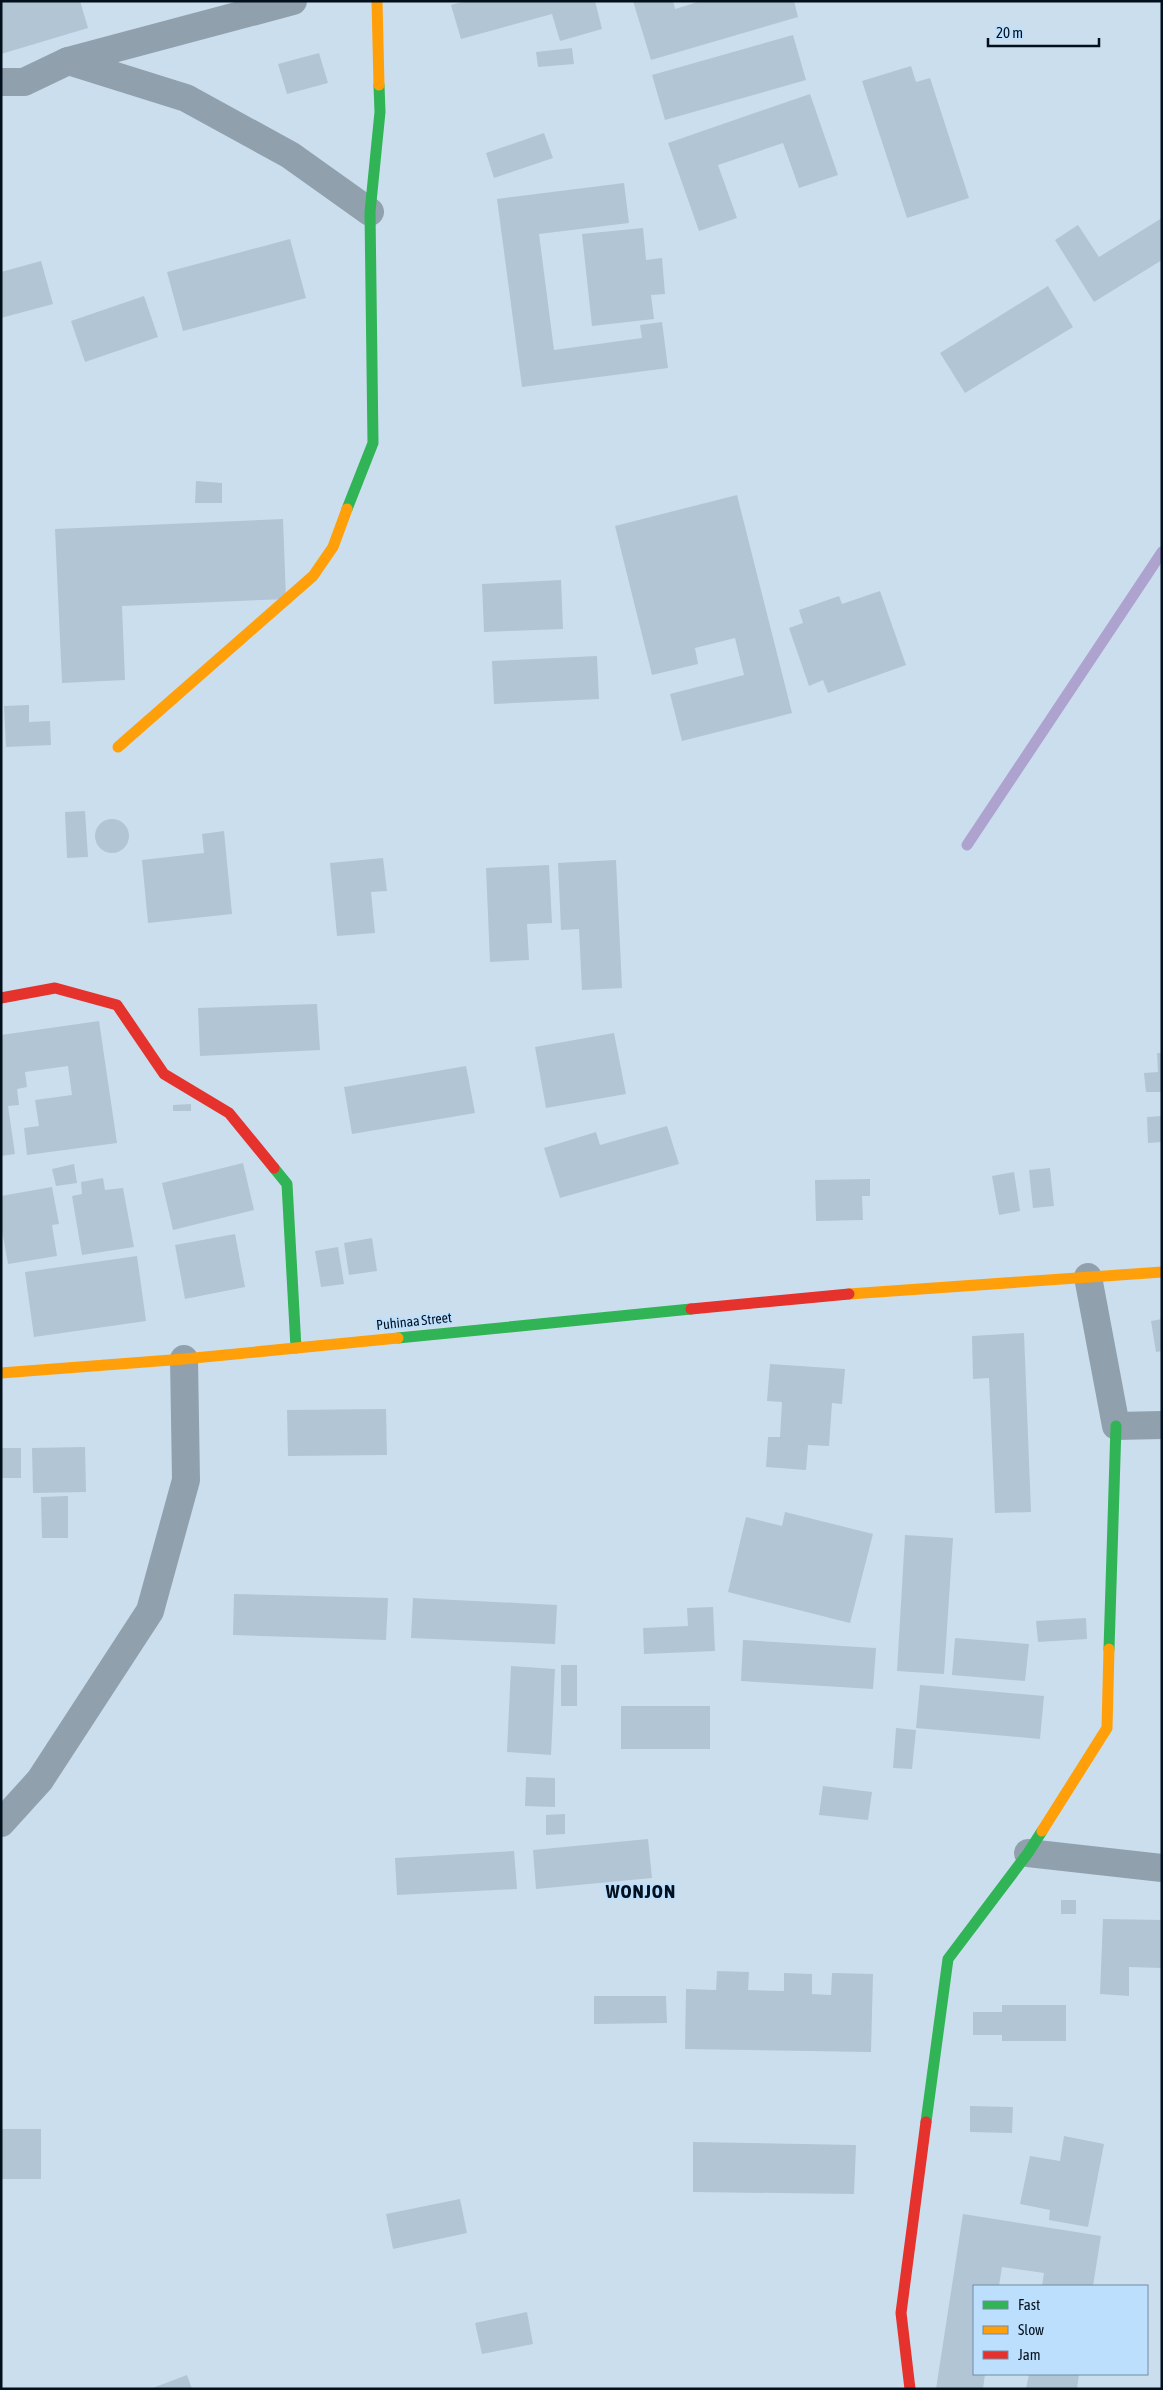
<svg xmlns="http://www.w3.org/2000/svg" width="1163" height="2390" font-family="'Asap Condensed',sans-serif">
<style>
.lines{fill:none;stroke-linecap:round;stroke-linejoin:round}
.stream{stroke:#aea2cf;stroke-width:11}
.building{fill:#b2c5d5}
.street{stroke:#91a0ad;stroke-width:28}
.fast{stroke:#30b455;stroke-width:11}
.slow{stroke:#ff9f0a;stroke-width:11}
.jam{stroke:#e5322d;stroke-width:11}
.labels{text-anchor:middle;stroke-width:4;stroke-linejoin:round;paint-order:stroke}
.street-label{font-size:14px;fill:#020f1c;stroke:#bcdffd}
.district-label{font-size:19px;font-weight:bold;letter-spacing:1px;fill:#020f1c;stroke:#bcdffd}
</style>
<rect width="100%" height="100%" fill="#cbdeee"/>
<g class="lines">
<!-- stream -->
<path class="stream" d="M967 845 1162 552"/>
</g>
<!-- building -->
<g class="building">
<path d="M1 1H80L88 28 1 54Z"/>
<path d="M466 1H595L602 29 560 41 552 14 461 39 451 5Z"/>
<path d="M633 1H673L675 9 701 1H794L798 17 651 60Z"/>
<path d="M793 35 806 80 665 120 652 75Z"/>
<path d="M572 48 574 64 538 67 536 52Z"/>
<path d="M319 53 328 83 287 94 278 64Z"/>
<path d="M911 66 916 82 930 78 969 198 907 218 862 81Z"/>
<path d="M810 94 838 175 799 188 783 143 718 165 737 218 699 231 668 143Z"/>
<path d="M544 133 553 158 494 178 486 153Z"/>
<path d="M624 183 629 223 539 234 554 350 642 338 640 325 662 322 668 368 522 387 497 199Z"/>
<path d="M1162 218V260L1094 302 1055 240 1078 225 1099 257Z"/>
<path d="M643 228 646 260 662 258 665 294 651 295 654 319 592 326 582 234Z"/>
<path d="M290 239 306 298 183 331 167 272Z"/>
<path d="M41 261 53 304 1 318V272Z"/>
<path d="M1048 286 1073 327 965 393 940 353Z"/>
<path d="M144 296 158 337 85 362 71 321Z"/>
<path d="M196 481 222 483V503H195Z"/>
<path d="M737 495 792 713 682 741 670 694 744 675 735 638 695 648 698 664 652 675 615 526Z"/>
<path d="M283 519 286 599 122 606 125 680 62 683 55 529Z"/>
<path d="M561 580 563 629 484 632 482 584Z"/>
<path d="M880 591 906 665 828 693 823 680 809 686 789 628 803 623 799 610 839 596 842 604Z"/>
<path d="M597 656 599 699 494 704 492 661Z"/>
<path d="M29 705V722L50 721 51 745 6 747 4 706Z"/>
<path d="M85 811 88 857 67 858 65 812Z"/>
<circle cx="112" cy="836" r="17"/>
<path d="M224 831 232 914 148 923 142 860 204 853 202 834Z"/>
<path d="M383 858 387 891 371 892 375 933 337 936 330 863Z"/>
<path d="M616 860 622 988 582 990 579 929 561 930 558 863Z"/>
<path d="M549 865 552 923 527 924 529 960 490 962 486 868Z"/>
<path d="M317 1004 320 1050 200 1056 198 1008Z"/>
<path d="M99 1021 117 1143 27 1155 24 1128 39 1126 35 1100 72 1095 68 1066 25 1072 27 1087 17 1089 19 1105 8 1106 15 1154 1 1156V1035Z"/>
<path d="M614 1033 626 1094 546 1108 535 1047Z"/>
<path d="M1157 1053H1162V1092H1146L1144 1073 1158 1072Z"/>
<path d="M466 1066 475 1113 352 1134 344 1087Z"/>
<path d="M191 1104V1111H173V1105Z"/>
<path d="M1162 1116V1142L1148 1143 1147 1117Z"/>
<path d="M667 1126 679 1164 560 1198 544 1148 596 1132 600 1145Z"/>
<path d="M243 1163 254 1210 173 1230 162 1183Z"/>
<path d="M74 1164 77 1183 56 1186 52 1169Z"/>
<path d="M1050 1168 1054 1206 1033 1208 1029 1170Z"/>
<path d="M1014 1172 1020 1211 999 1215 992 1176Z"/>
<path d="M103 1178 105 1190 123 1188 134 1247 82 1255 72 1196 82 1194 81 1182Z"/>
<path d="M870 1179V1196H862L863 1220 816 1221 815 1180Z"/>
<path d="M52 1187 59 1224 52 1225 57 1256 8 1264 1 1225V1196Z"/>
<path d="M235 1234 245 1287 185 1299 175 1245Z"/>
<path d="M372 1238 377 1271 349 1275 344 1243Z"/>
<path d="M338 1247 344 1284 321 1287 315 1251Z"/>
<path d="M137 1256 146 1321 34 1337 25 1272Z"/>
<path d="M1162 1319V1351L1156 1352 1151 1321Z"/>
<path d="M1024 1333 1031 1512 995 1513 989 1378 973 1379 972 1336Z"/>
<path d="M770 1364 845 1369 842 1404 832 1403 829 1446 808 1445 806 1470 766 1467 768 1437H780L782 1402 767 1401Z"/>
<path d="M386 1409 387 1455 288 1456 287 1410Z"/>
<path d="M85 1447 86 1492 33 1493 32 1448Z"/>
<rect x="2" y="1448" width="19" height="30"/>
<path d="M68 1496V1538H42L41 1497Z"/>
<path d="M785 1512 873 1534 850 1623 728 1592 746 1517 782 1526Z"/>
<path d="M905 1535 953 1538 944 1674 897 1671Z"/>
<path d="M234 1594 388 1598 386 1640 233 1635Z"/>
<path d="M413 1598 557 1605 555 1644 411 1638Z"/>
<path d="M713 1607 715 1651 644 1654 643 1628 688 1626 687 1608Z"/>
<path d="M1086 1618 1087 1639 1038 1642 1036 1621Z"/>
<path d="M955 1638 1029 1644 1025 1681 952 1675Z"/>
<path d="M743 1640 876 1648 873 1689 741 1681Z"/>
<rect x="561" y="1665" width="16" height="41"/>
<path d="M511 1666 555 1669 551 1755 507 1752Z"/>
<path d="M920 1685 1044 1696 1040 1739 916 1728Z"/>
<rect x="621" y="1706" width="89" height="43"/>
<path d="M896 1728 916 1730 912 1769 893 1768Z"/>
<path d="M526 1777 555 1778V1807L525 1806Z"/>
<path d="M823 1786 872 1792 868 1820 819 1815Z"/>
<path d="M565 1814V1834L546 1835V1815Z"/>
<path d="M648 1839 652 1878 536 1889 533 1850Z"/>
<path d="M514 1851 517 1889 397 1895 395 1858Z"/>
<rect x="1061" y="1900" width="15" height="14"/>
<path d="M1103 1919 1162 1920V1968L1129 1967V1996L1100 1994Z"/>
<path d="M717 1971 749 1972 748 1990 784 1991V1973L812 1974V1994L831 1995 832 1973 873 1974 871 2052 685 2049 686 1989 716 1990Z"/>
<path d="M594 1996H666L667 2023 594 2024Z"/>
<path d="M1002 2005H1066V2041H1002V2035H973V2012H1002Z"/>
<path d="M970 2106 1013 2107 1012 2133 970 2132Z"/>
<rect x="1" y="2129" width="40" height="50"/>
<path d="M1064 2136 1104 2144 1088 2227 1049 2220 1050 2210 1020 2204 1030 2156 1060 2161Z"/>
<path d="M693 2142 856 2145 854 2194 693 2192Z"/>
<path d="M460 2199 467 2233 393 2249 386 2214Z"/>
<path d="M963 2214 1101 2236 1093 2286H1042L1044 2273 1002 2267 999 2286H974V2374H985L983 2389H936Z"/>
<path d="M527 2312 533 2344 482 2354 475 2323Z"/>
<path d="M1029 2374H1079L1077 2389H1026Z"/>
<path d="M187 2375 192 2389H150Z"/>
</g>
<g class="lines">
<!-- street -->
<g class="street">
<path d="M68 61 186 98 290 155 370 212"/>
<path d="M1 82H24L68 61 293 1"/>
<path d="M1088 1277 1116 1426 1162 1425"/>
<path d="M1 1823 40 1780 150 1611 186 1480 184 1359"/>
<path d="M1028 1853 1162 1868"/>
</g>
<!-- fast -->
<g class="fast">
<path d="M347 509 373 443 370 212 380 112 379 85"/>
<path d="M274 1168 287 1184 296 1348"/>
<path d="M398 1338 691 1309"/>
<path d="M1109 1649 1116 1426"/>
<path d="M926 2122 948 1959 1028 1853 1042 1831"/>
</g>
<!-- slow -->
<g class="slow">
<path d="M377 1 379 85"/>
<path d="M118 747 313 576 333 547 347 509"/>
<path d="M849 1294 1162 1272"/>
<path d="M1 1373 184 1359 398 1338"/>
<path d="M1042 1831 1107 1728 1109 1649"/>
</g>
<!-- jam -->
<g class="jam">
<path d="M1 998 55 988 117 1005 164 1074 229 1113 274 1168"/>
<path d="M691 1309 849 1294"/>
<path d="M910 2389 901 2313 926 2122"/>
</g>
</g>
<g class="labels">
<!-- street labels -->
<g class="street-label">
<text transform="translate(414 1321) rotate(-6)" y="5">Puhinaa Street</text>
</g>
<!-- district labels -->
<g class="district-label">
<text x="641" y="1898">WONJON</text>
</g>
</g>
<!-- border -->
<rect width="1163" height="2390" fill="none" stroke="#020f1c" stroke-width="5"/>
<!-- legend -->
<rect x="973" y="2285" width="175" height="90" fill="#bcdffd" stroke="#728ca3"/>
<rect x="983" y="2301" width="25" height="8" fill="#30b455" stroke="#728ca3"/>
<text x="1018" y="2310" font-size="15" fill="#020f1c">Fast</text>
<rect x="983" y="2326" width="25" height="8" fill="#ff9f0a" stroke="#728ca3"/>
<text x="1018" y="2335" font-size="15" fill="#020f1c">Slow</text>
<rect x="983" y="2351" width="25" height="8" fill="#e5322d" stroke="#728ca3"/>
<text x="1018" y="2360" font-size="15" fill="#020f1c">Jam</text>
<!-- scale -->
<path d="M988 38v8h111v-8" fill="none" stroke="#020f1c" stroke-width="2.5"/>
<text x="996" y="38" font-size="15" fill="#020f1c" stroke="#bcdffd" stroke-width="4" paint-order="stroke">20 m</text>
</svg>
